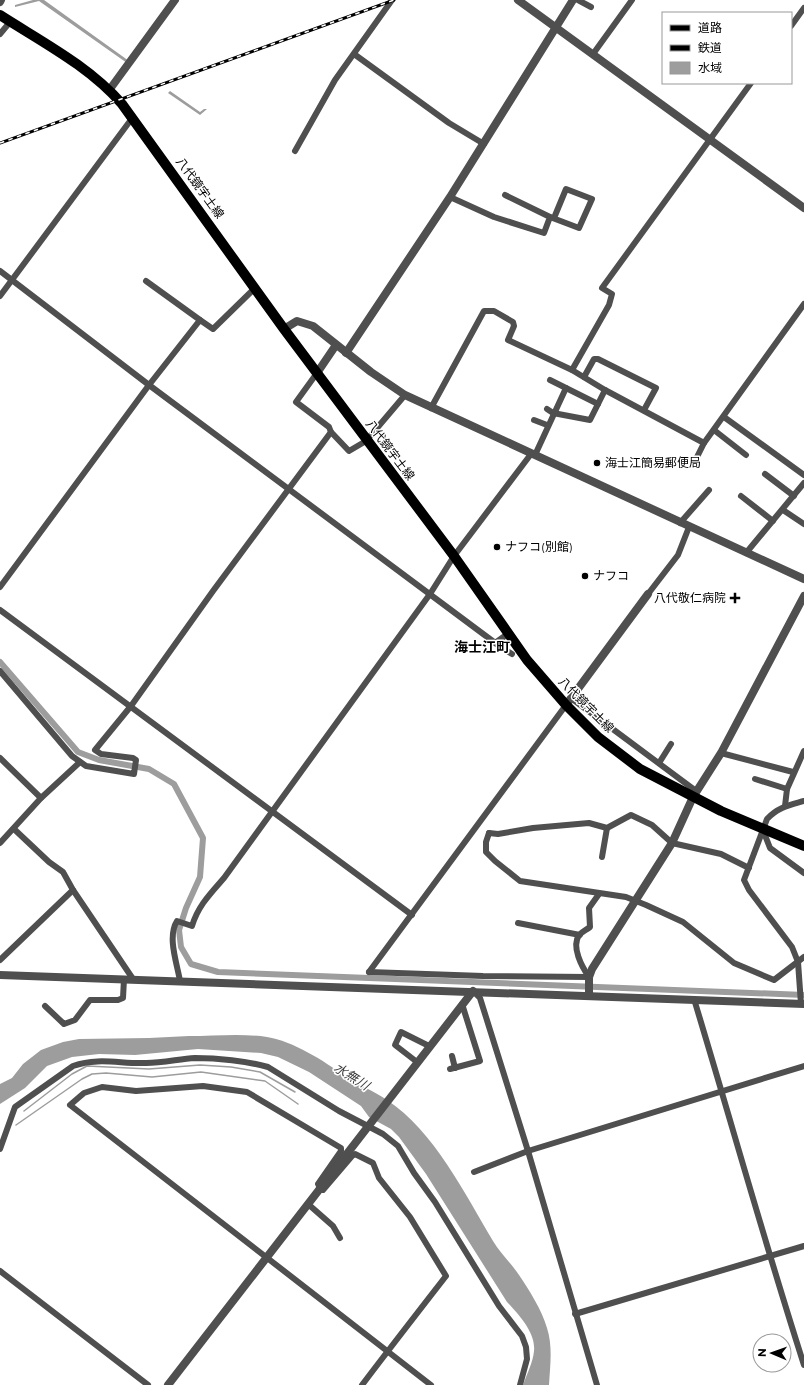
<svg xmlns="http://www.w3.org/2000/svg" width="804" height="1385" font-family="Montserrat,'Noto Sans JP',sans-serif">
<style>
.water{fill:#9d9d9d}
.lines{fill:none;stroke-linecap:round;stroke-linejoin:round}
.stream{stroke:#9d9d9d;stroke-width:1.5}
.canal{stroke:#9d9d9d;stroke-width:6}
.minor{stroke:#4f4f4f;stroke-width:6}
.tertiary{stroke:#4f4f4f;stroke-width:8}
.primary{stroke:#000;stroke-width:10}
.rail-casing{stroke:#000;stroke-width:3}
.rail{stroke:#fff;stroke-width:1.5;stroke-dasharray:4.5;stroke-linecap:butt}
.poi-dot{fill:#000;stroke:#fff;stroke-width:1.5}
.labels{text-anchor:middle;stroke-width:3;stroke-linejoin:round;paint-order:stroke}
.street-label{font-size:12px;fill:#000;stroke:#fff}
.poi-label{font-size:12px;fill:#000;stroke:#fff;text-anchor:start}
.water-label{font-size:13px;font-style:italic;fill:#3e3e3e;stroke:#fff}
.quarter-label{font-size:14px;font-weight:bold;fill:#000;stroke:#fff}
</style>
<rect width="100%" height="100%" fill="#fff"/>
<!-- water -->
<g class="water">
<path d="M33 0H44L129 61 127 63 39 1 15 7V5Z"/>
<path d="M170 91 200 112 204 109H207L200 115 168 93Z"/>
<path d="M189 1036C214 1036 242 1033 267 1037 293 1041 324 1061 345 1076 358 1085 374 1091 387 1100 434 1131 465 1194 493 1241 500 1253 511 1263 519 1275 529 1290 542 1310 547 1328 553 1346 550 1367 549 1385H523C527 1374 533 1362 534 1351 536 1333 519 1315 507 1302L426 1174 399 1137 391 1129 369 1117 361 1106 309 1072 278 1057 261 1053 198 1049 135 1055 99 1054 72 1057 47 1066 25 1088 0 1104V1084L12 1078 23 1064 41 1050 63 1042 79 1039 149 1038Z"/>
</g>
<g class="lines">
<!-- stream -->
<g class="stream">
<path d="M24 1111 72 1074 87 1066 149 1069 200 1065 231 1067 260 1072 295 1092"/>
<path d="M16 1125 82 1079 92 1074 106 1073 152 1077 201 1072 265 1081 298 1104"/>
</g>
<!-- canal -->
<path class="canal" d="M0 662 78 752 99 760 149 769 174 784 203 838 200 877 186 908 179 930 181 947 191 964 218 972 804 995"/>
<!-- minor -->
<g class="minor">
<path d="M578 0 591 7"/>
<path d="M791 26 804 8"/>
<path d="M0 34 10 22"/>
<path d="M354 54 449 123 484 144"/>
<path d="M593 54 632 0"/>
<path d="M295 151 335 80 392 0"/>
<path d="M450 197 494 217 544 233 550 217 505 195"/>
<path d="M550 217 579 228 592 199 566 189 554 218"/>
<path d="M0 271 149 385 502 648 512 654"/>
<path d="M146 281 200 320"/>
<path d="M0 296 133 117"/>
<path d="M572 370 609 305 612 294 602 288 751 83"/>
<path d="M317 373 296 402 329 427 331 432"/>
<path d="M584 377 594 359H598L656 388 644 410"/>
<path d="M550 380 598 404"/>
<path d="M431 408 484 311H494L513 322 514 326 508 340 572 370 605 390 704 443 804 304"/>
<path d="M547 409 553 413 590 420 605 390"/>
<path d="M724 417 804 475"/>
<path d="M534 420 547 425"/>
<path d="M714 430 746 455"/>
<path d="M535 455 566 388"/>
<path d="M696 459 704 443"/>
<path d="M765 474 794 496"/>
<path d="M741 496 773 521"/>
<path d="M783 510 804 524"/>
<path d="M680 523 709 490"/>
<path d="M746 553 804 483"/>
<path d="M0 587 149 385 200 320 213 329 255 288"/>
<path d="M648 594 678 555 689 527"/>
<path d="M0 610 412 915"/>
<path d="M495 643 509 633"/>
<path d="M0 671 72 756 86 766 134 774 136 760 133 758 101 754 95 750 131 706 213 591 331 432 349 451 366 441 405 395"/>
<path d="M571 698 696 791"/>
<path d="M721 753 793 772"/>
<path d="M0 758 41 798"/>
<path d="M659 763 671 744"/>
<path d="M755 779 787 789"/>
<path d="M785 806 787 789 804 751"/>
<path d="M14 829 49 862 63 872 73 890 133 979"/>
<path d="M763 830 770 848 804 873"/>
<path d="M489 833 486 842V852L495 861 520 881 626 897 646 905 683 922 734 963 774 980 804 957"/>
<path d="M489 833 498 834 533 828 589 823 607 828 631 815 652 825 672 843 721 854 749 868"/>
<path d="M0 843 41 798 80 762"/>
<path d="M602 857 607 828"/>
<path d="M518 923 580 935"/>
<path d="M0 960 73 890"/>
<path d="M369 972 566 705"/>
<path d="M369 972 483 976 589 977"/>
<path d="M589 977C582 967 571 947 579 935 582 932 586 930 590 927L589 908 599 894"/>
<path d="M180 981C177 963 167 937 177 921L192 926C198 906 210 894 224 878L430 594 454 556 531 454"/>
<path d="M473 991 480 998 528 1151 597 1385"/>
<path d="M694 999C731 1121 765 1244 804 1365"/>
<path d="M801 1004 798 962 792 947 749 890 744 880 767 819C778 807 790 805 804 801"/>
<path d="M45 1006 64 1024 75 1020 90 1000H118L123 998 124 979"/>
<path d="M452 1056 455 1068"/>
<path d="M417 1062 395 1045 401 1032 429 1046"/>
<path d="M450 1069 480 1061 462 1004"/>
<path d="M0 1149 15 1107 73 1066C99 1057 120 1064 146 1063 163 1063 179 1059 195 1058 217 1058 247 1061 268 1067L339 1111 383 1134 398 1146 414 1173 435 1202 499 1306 522 1336 526 1347 527 1359 520 1385"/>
<path d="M474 1172 528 1151 804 1066"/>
<path d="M308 1204 333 1226 340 1238"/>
<path d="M0 1271 148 1385"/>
<path d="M575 1314 804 1246"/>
<path d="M362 1385C390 1348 418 1312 446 1276L410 1217 379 1178 373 1163 355 1154 352 1156 323 1190 320 1188 318 1184 341 1151V1148L247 1092 203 1086 136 1091 102 1087 84 1093 70 1105C191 1198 311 1292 431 1385"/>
</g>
<!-- tertiary -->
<g class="tertiary">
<path d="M518 0 804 208"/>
<path d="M0 2 1 0"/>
<path d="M110 89 175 0"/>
<path d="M284 329 297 321 313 326 371 372 405 395 804 579"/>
<path d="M346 353 450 197 573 0"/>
<path d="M317 373 336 345"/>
<path d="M566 705 648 594"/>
<path d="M0 975 804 1004"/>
<path d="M589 996V977L592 969 672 843 693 797 721 753 804 596"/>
<path d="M168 1385 473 991"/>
</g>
<!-- primary -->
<path class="primary" d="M0 15C42 42 89 66 122 104L284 329 454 556 527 660 566 705 598 737 640 769 721 811 804 846"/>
<defs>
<path id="rail" d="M0 143 394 0"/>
</defs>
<!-- rail casing -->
<use href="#rail" class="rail-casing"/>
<!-- rail -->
<use href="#rail" class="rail"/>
</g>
<!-- markers -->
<g class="poi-dot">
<circle cx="597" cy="463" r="4"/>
<circle cx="497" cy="547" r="4"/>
<circle cx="585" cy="576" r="4"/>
<path d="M733 592h4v4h4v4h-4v4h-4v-4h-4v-4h4z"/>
</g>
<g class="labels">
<!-- street labels -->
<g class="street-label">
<text transform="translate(200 188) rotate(54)" y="4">八代鏡宇土線</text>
<text transform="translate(390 450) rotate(53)" y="4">八代鏡宇土線</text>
<text transform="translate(586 705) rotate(45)" y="4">八代鏡宇土線</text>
</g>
<!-- poi labels -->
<g class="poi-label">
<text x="605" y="467">海士江簡易郵便局</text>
<text x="505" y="551">ナフコ(別館)</text>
<text x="593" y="580">ナフコ</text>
<text x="726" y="602" text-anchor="end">八代敬仁病院</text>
</g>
<!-- water labels -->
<g class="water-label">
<text transform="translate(352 1076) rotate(32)" y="5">水無川</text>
</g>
<!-- quarter labels -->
<g class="quarter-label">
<text x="482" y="652">海士江町</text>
</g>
</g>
<!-- legend -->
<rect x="662" y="12" width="130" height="72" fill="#ffffff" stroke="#999999"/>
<rect x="670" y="25" width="20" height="6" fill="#000000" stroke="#999999"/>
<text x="698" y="32" font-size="12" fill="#000000">道路</text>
<rect x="670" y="45" width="20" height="6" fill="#000000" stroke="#999999"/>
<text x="698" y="52" font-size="12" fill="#000000">鉄道</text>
<rect x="670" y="62" width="20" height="12" fill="#9d9d9d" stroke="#999999"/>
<text x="698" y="72" font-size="12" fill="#000000">水域</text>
<!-- north arrow -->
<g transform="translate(772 1353) rotate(272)"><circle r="19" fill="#ffffff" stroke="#999999"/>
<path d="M0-3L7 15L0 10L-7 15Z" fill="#000000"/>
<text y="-6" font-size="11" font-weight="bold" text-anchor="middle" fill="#000000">N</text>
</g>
</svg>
